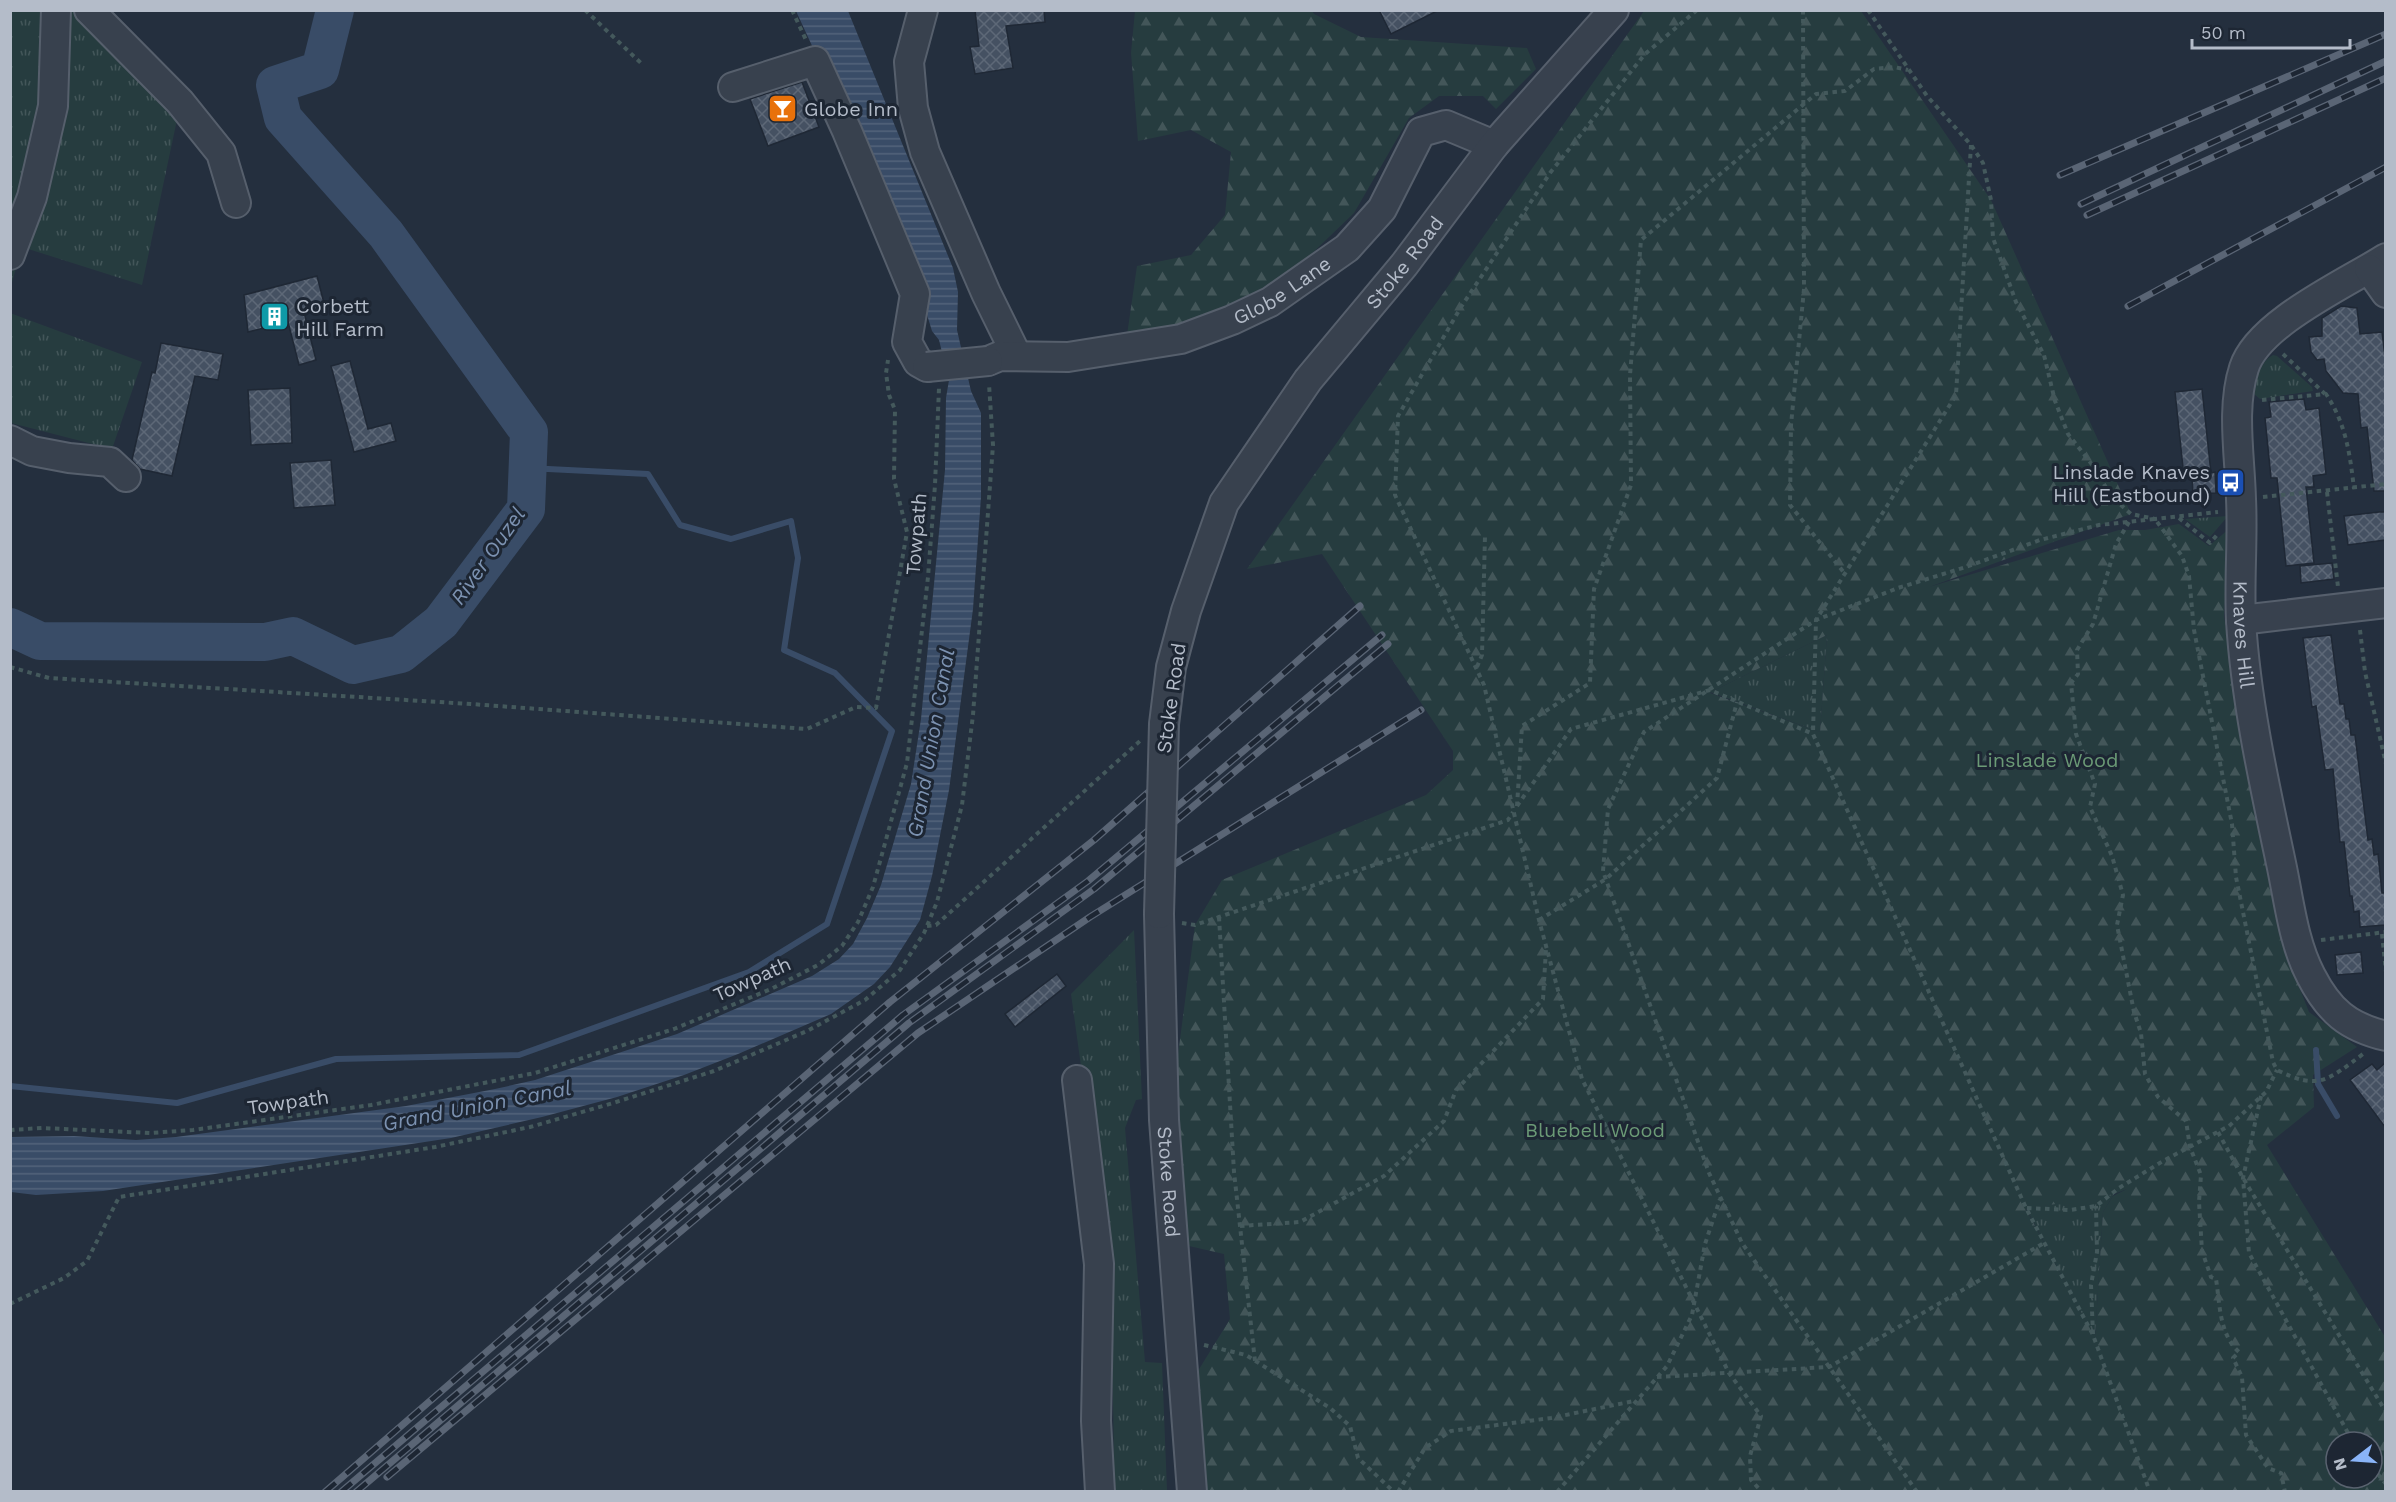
<svg xmlns="http://www.w3.org/2000/svg" width="2396" height="1502" font-family="'Work Sans',sans-serif">
<style>
.grass{fill:url(#grass-tufts)}
.forest{fill:url(#forest-firs);fill-rule:evenodd}
.water{fill:url(#water-rules)}
.lines{fill:none;stroke-linecap:round;stroke-linejoin:round}
.stream{stroke:#394c67;stroke-width:6}
.river{stroke:#394c67;stroke-width:38}
.building{fill:url(#building-cross-hatch);stroke:#1f2835;stroke-width:1.5}
.minor-casing{stroke:#565f6c;stroke-width:32}
.path{stroke:#44595c;stroke-width:4;stroke-dasharray:4.5 4.5;stroke-linecap:butt}
.minor{stroke:#38414e;stroke-width:28}
.rail-casing{stroke:#5a6575;stroke-width:7}
.rail{stroke:#1d2633;stroke-width:4.5;stroke-dasharray:14;stroke-linecap:butt}
.minor-bridge-casing{stroke:#565f6c;stroke-width:32;stroke-linecap:butt}
.minor-bridge{stroke:#38414e;stroke-width:28}
.labels{text-anchor:middle;stroke-width:6;stroke-linejoin:round;paint-order:stroke}
.poi-label{font-size:20px;fill:#b4bcc9;stroke:#1d2633;text-anchor:start}
.street-label{font-size:20px;fill:#b4bcc9;stroke:#1d2633}
.park-label{font-size:20px;fill:#6b9a76;stroke:#1d2633}
.water-label{font-size:21px;font-style:italic;fill:#7c92b1;stroke:#1d2633}
</style>
<defs>
<pattern id="grass-tufts" width="24" height="20" patternUnits="userSpaceOnUse" patternTransform="scale(1.5)"><rect width="24" height="20" fill="#263c3f"/><path d="M3 7l-1-3M5 7V3M7 7l1-3M15 17l-1-3M17 17v-4M19 17l1-3" fill="none" stroke="#435659"/></pattern>
<pattern id="forest-firs" width="22" height="20" patternUnits="userSpaceOnUse" patternTransform="scale(1.5)"><rect width="22" height="20" fill="#263c3f"/><path d="M5 1l3.5 6h-7zM16 11l3.5 6h-7z" fill="#435659"/></pattern>
<pattern id="water-rules" width="6" height="5" patternUnits="userSpaceOnUse" patternTransform="scale(1.5)"><rect width="6" height="5" fill="#394c67"/><path d="M0 2.5h6" fill="none" stroke="#53647b"/></pattern>
<pattern id="building-cross-hatch" width="8" height="8" patternUnits="userSpaceOnUse" patternTransform="scale(1.5)"><rect width="8" height="8" fill="#455162"/><path d="M0 0l8 8M0 8l8-8" fill="none" stroke="#5d6877"/></pattern>
</defs>
<rect width="100%" height="100%" fill="#242f3e"/>
<!-- grass -->
<g class="grass">
<path d="M11 11H100L182 96 142 285 22 247 11 286Z"/>
<path d="M10 313 142 362 112 449 11 423Z"/>
<path d="M2273 355 2277 356 2312 387 2313 391 2260 399 2254 394C2255 380 2260 362 2273 355Z"/>
<path d="M2228 516 2210 537 2185 519Z"/>
<path d="M1827 635 1820 732 1710 692 1715 690Z"/>
<path d="M1134 930 1142 1099 1136 1100 1125 1128 1145 1362 1162 1363 1167 1491H1113C1118 1325 1094 1159 1071 994Z"/>
<path d="M2114 1194 2103 1212 2095 1339 2025 1206 2027 1208C2056 1205 2085 1196 2114 1194Z"/>
</g>
<!-- forest -->
<g class="forest">
<path d="M1135 11H1312L1314 14 1361 37 1527 48 1536 69 1496 109 1483 96H1439L1409 118 1354 213 1278 286 1242 302 1126 342 1137 266 1191 255 1225 215 1231 152 1191 130 1138 141 1131 53Z"/>
<path d="M1644 11H1861L1991 200 2131 514 1929 587 2119 530H2145L2179 524 2209 546 2230 528 2224 616 2249 783 2281 941 2309 1012 2357 1047 2313 1075 2314 1107 2267 1145 2385 1337V1491H1200L1193 1379 1230 1319 1224 1254 1189 1246 1174 1085 1195 925 1222 880 1426 795 1453 770V751L1322 554 1247 569ZM1827 635 1820 732 1710 693 1711 692ZM2127 1189 2113 1196 2103 1212 2095 1338 2026 1209 2114 1194ZM2336 1442H2372V1478H2336Z"/>
</g>
<!-- water -->
<path class="water" d="M796 11H848L953 268 958 292 957 330 971 391 981 413V497L973 609 949 790 932 876 920 920 890 967 874 984 831 1014 738 1054 684 1075 617 1097 542 1117 451 1138 103 1191 36 1195 11 1192V1137L74 1136 136 1140 176 1137 406 1106 495 1089 535 1080 677 1034 812 976 839 959 853 944 867 918 881 885 911 784 921 719 945 470 946 398 949 380 939 340 932 331 909 256Z"/>
<g class="lines">
<!-- stream -->
<g class="stream">
<path d="M2316 1050 2318 1084 2337 1116"/>
<path d="M10 1086 177 1103 336 1059 519 1055 749 972 827 924 892 731 835 673 784 650 798 558 791 521 731 539 680 525 648 474 528 468"/>
</g>
<!-- river -->
<path class="river" d="M10 627 40 641 265 642 293 636 353 665 401 654 441 622 526 509 529 432 386 234 283 118 275 85 320 70 335 10"/>
</g>
<!-- building -->
<g class="building">
<path d="M975 10H1044L1045 22 1006 26 1013 68 975 74 970 47 979 46Z"/>
<path d="M1379 10H1439L1391 34Z"/>
<path d="M802 82 819 127 768 146 750 99Z"/>
<path d="M317 276 325 307 304 312 316 360 299 365 288 322 248 332 244 295Z"/>
<path d="M2341 306 2357 308 2360 334 2382 332 2385 357V491H2374L2367 427 2361 428 2358 394 2343 393 2326 371 2324 359 2317 360 2311 352 2309 337 2322 336V318Z"/>
<path d="M161 343 223 354 218 380 195 376 172 476 140 469 132 460 152 372 155 373Z"/>
<path d="M350 361 368 429 391 423 396 441 354 452 331 366Z"/>
<path d="M290 388 292 443 251 445 248 390Z"/>
<path d="M2202 389 2211 473 2215 472 2216 493 2193 494 2192 476 2184 477 2175 392Z"/>
<path d="M2304 399 2306 410 2319 408 2326 474 2313 476 2314 487H2306L2314 563 2286 566 2277 478H2271L2265 418 2271 417 2269 402Z"/>
<path d="M331 460 335 505 294 508 290 463Z"/>
<path d="M2379 512H2385V540L2348 545 2344 516Z"/>
<path d="M2332 563 2334 579 2301 583 2300 566Z"/>
<path d="M2331 635 2340 704H2344L2346 719H2349L2351 735H2355L2368 840 2372 839 2374 855 2378 854 2382 893H2385V925L2360 927 2359 911 2354 912 2352 896H2350L2344 842H2340L2333 769 2325 770 2316 706 2312 707 2303 638Z"/>
<path d="M2361 952 2363 973 2337 975 2335 955Z"/>
<path d="M1057 974 1066 986 1015 1027 1005 1014Z"/>
<path d="M2385 1063V1127L2350 1080 2372 1064 2377 1070Z"/>
</g>
<g class="lines">
<defs>
<g id="minor">
<path d="M89 10 180 102 221 153 236 203"/>
<path d="M923 10 909 62 913 108 925 152 986 293 1017 356"/>
<path d="M733 87 815 61 847 131 915 294 907 342 918 362 927 367"/>
<path d="M10 255 32 197 53 106 56 10"/>
<path id="s1" d="M2386 258C2347 283 2258 323 2244 368 2231 408 2240 457 2241 499 2243 539 2239 580 2241 621 2246 702 2264 783 2281 863 2289 900 2293 942 2311 976 2329 1011 2348 1027 2386 1036"/>
<path d="M2369 269 2386 293"/>
<path id="s2" d="M988 361 1000 356 1068 357 1181 339 1232 320 1270 302 1347 248 1382 209 1421 132 1446 125 1494 145"/>
<path d="M10 440 32 451 69 458 110 462 126 477"/>
<path d="M2241 620 2386 603"/>
<path id="s3" d="M1164 724 1171 667 1186 611 1224 503 1308 380 1404 265 1494 145 1614 10"/>
<path id="s4" d="M1159 914 1164 1120 1192 1492"/>
<path d="M1077 1080 1099 1264 1096 1421 1100 1492"/>
</g>
</defs>
<!-- minor casing -->
<use href="#minor" class="minor-casing"/>
<!-- path -->
<g class="path">
<path d="M585 10 643 65"/>
<path d="M792 10 806 40"/>
<path d="M1697 10 1645 54 1550 173 1461 307 1398 416 1395 495 1484 685 1539 920 1582 1079 1729 1373 1761 1416 1750 1456 1751 1480 1762 1492"/>
<path d="M1803 10 1804 289 1791 425 1790 505 1845 574"/>
<path d="M1868 10 1927 96 1971 145 1983 163 1991 200 1993 238 2016 302 2044 355 2055 401 2068 434 2094 467 2111 496 2131 514 2155 519 2218 512"/>
<path d="M1971 145 1956 395 1816 620 1813 734 2026 1208 2093 1335 2150 1492"/>
<path d="M2283 354 2325 394"/>
<path d="M2262 400 2326 394C2346 424 2350 454 2354 489"/>
<path d="M2327 492 2338 587"/>
<path d="M2263 497 2386 484"/>
<path d="M2179 518 2210 543 2217 535"/>
<path d="M2129 522 2116 544 2093 624 2077 650 2078 674 2071 683 2076 734 2095 784 2090 807 2112 856 2123 895 2117 925 2134 1012 2141 1033 2145 1074 2158 1097 2186 1121 2190 1147 2201 1175 2199 1202 2202 1251 2211 1277 2216 1279C2220 1304 2219 1334 2239 1352L2233 1358 2242 1377 2246 1435 2268 1468 2281 1473 2285 1492"/>
<path d="M2360 630 2365 672 2386 764"/>
<path d="M10 667 49 678 471 704 807 729 856 707 876 708 907 532 894 479 895 410 889 395 886 373 888 360"/>
<path d="M1477 667 1482 655 1485 536"/>
<path d="M1517 806 1522 726 1590 683 1594 589 1631 485 1630 375 1641 240 1816 94 1845 91 1874 69 1894 67 1908 70"/>
<path d="M1517 806 1571 729 1710 690 1813 734"/>
<path d="M1219 917 1234 1172 1255 1361"/>
<path d="M1539 920 1606 879 1717 778 1737 702"/>
<path d="M1182 923 1195 925 1219 917 1508 820 1513 812"/>
<path d="M927 926 936 925 1141 740"/>
<path d="M2382 934 2386 972"/>
<path d="M2321 940 2386 932"/>
<path d="M2261 1096 2243 1178 2249 1253 2353 1442"/>
<path d="M10 1130 42 1128 150 1133 193 1130 371 1105 535 1073 674 1029 771 989 818 965 842 946 858 922 873 887 907 763 928 577 935 485 939 388"/>
<path d="M2218 1132 2243 1178 2386 1412"/>
<path d="M2027 1208 2070 1210 2096 1206 2119 1188 2163 1161 2229 1126 2266 1092 2277 1070"/>
<path d="M1240 1226 1300 1222 1384 1176 1444 1121 1456 1090 1543 999 1546 949"/>
<path d="M10 1304 64 1278 87 1261 119 1197 435 1147 530 1127 613 1103 714 1071 807 1031 865 1000 900 970 924 933 937 902 962 805 973 715 993 445 989 384"/>
<path d="M2093 1334 2091 1285 2097 1252 2096 1206"/>
<path d="M1204 1345 1246 1355 1330 1408 1350 1426 1358 1458 1394 1492"/>
<path d="M1657 1377 1829 1367 2044 1243"/>
<path d="M2372 1467 2386 1484"/>
<path d="M1398 1492 1425 1448 1451 1431 1551 1418 1634 1401"/>
<path d="M1557 1492 1667 1366 1692 1315 1705 1244 1720 1199"/>
<path d="M1917 1492 1742 1243 1709 1173 1603 871 1608 809 1644 732 1816 620 1898 588 1966 567 2040 540 2099 525 2155 519 2182 556 2189 576 2194 630 2232 824 2236 877 2273 1062 2277 1070C2319 1091 2328 1080 2363 1054"/>
</g>
<!-- minor -->
<use href="#minor" class="minor"/>
<defs>
<g id="rail">
<path d="M2060 175 2386 34"/>
<path d="M2081 204 2386 61"/>
<path d="M2087 215 2386 78"/>
<path d="M2128 306 2386 167"/>
<path d="M387 1477 918 1033 1090 917 1421 710"/>
<path d="M325 1492 890 1002 1094 840 1360 606"/>
<path d="M341 1492 903 1015 1088 881 1382 635"/>
<path d="M356 1492 909 1023 1094 889 1388 644"/>
</g>
</defs>
<!-- rail casing -->
<use href="#rail" class="rail-casing"/>
<!-- rail -->
<use href="#rail" class="rail"/>
<defs>
<g id="minor-bridge">
<path d="M927 367 988 361"/>
<path d="M1159 914 1164 724"/>
</g>
</defs>
<!-- minor-bridge casing -->
<use href="#minor-bridge" class="minor-bridge-casing"/>
<!-- minor-bridge -->
<use href="#minor-bridge" class="minor-bridge"/>
</g>
<!-- icons -->
<defs>
<symbol id="bar-square" viewBox="-11 -11 22 22"><rect x="-9" y="-9" width="18" height="18" rx="4" fill="#e8710a" stroke="#1d2633"/><path d="M-6-5H6L.8 .8V4.5H3.5V6h-7V4.5H-.8V.8Z" fill="#fff"/></symbol>
<symbol id="building-square" viewBox="-11 -11 22 22"><rect x="-9" y="-9" width="18" height="18" rx="4" fill="#0f9aa8" stroke="#1d2633"/><path d="M-4-6H4V6H1V3H-1V6H-4ZM-2.5-4.3h1.7v1.8h-1.7ZM.8-4.3h1.7v1.8H.8ZM-2.5-1h1.7V.8h-1.7ZM.8-1h1.7V.8H.8Z" fill="#fff"/></symbol>
<symbol id="bus-square" viewBox="-11 -11 22 22"><rect x="-9" y="-9" width="18" height="18" rx="4" fill="#1a4fb4" stroke="#1d2633"/><path d="M-5-6H5V4H4V6H2V4H-2V6H-4V4H-5ZM-3.5-4V0h7V-4ZM-3.5 1.2v1.5H-2V1.2ZM2 1.2v1.5H3.5V1.2Z" fill="#fff"/></symbol>
</defs>
<g fill-rule="evenodd">
<use href="#bar-square" x="766" y="92" width="33" height="33"/>
<use href="#building-square" x="258" y="300" width="33" height="33"/>
<use href="#bus-square" x="2214" y="466" width="33" height="33"/>
</g>
<g class="labels">
<!-- poi labels -->
<g class="poi-label">
<text x="804" y="116">Globe Inn</text>
<text x="296" y="313">Corbett<tspan x="296" dy="23">Hill Farm</tspan></text>
<text x="2210" y="479" text-anchor="end">Linslade Knaves<tspan x="2210" dy="23">Hill (Eastbound)</tspan></text>
</g>
<!-- street labels -->
<g class="street-label">
<text dy="7" stroke="none"><textPath href="#s3" startOffset="531">Stoke Road</textPath></text>
<text dy="7" stroke="none"><textPath href="#s2" startOffset="308">Globe Lane</textPath></text>
<text transform="translate(916 534) rotate(-85)" y="7">Towpath</text>
<text dy="7" stroke="none"><textPath href="#s1" startOffset="450">Knaves Hill</textPath></text>
<text transform="translate(1171 698) rotate(-82)" y="7">Stoke Road</text>
<text transform="translate(752 979) rotate(-24)" y="7">Towpath</text>
<text transform="translate(288 1102) rotate(-8)" y="7">Towpath</text>
<text dy="7" stroke="none"><textPath href="#s4" startOffset="268">Stoke Road</textPath></text>
</g>
<!-- park labels -->
<g class="park-label">
<text x="2047" y="767">Linslade Wood</text>
<text x="1595" y="1137">Bluebell Wood</text>
</g>
<!-- water labels -->
<g class="water-label">
<text transform="translate(488 556) rotate(-55)" y="7">River Ouzel</text>
<text transform="translate(931 743) rotate(-80)" y="7">Grand Union Canal</text>
<text transform="translate(477 1106) rotate(-11)" y="7">Grand Union Canal</text>
</g>
</g>
<!-- border -->
<rect width="2396" height="1502" fill="none" stroke="#b4bcc9" stroke-width="24"/>
<!-- north arrow -->
<g transform="translate(2354 1460) rotate(253)"><circle r="28" fill="#1d2633" stroke="#59626f" stroke-width="1.5"/>
<path d="M0-4.5L10 22L0 15L-10 22Z" fill="#8ab4f8"/>
<text y="-9" font-size="16" font-weight="bold" text-anchor="middle" fill="#b4bcc9">N</text>
</g>
<!-- scale -->
<path d="M2192 39v9h158v-9" fill="none" stroke="#b4bcc9" stroke-width="3"/>
<text x="2201" y="39" font-size="18" fill="#b4bcc9" stroke="#1d2633" stroke-width="4.5" paint-order="stroke">50 m</text>
</svg>
